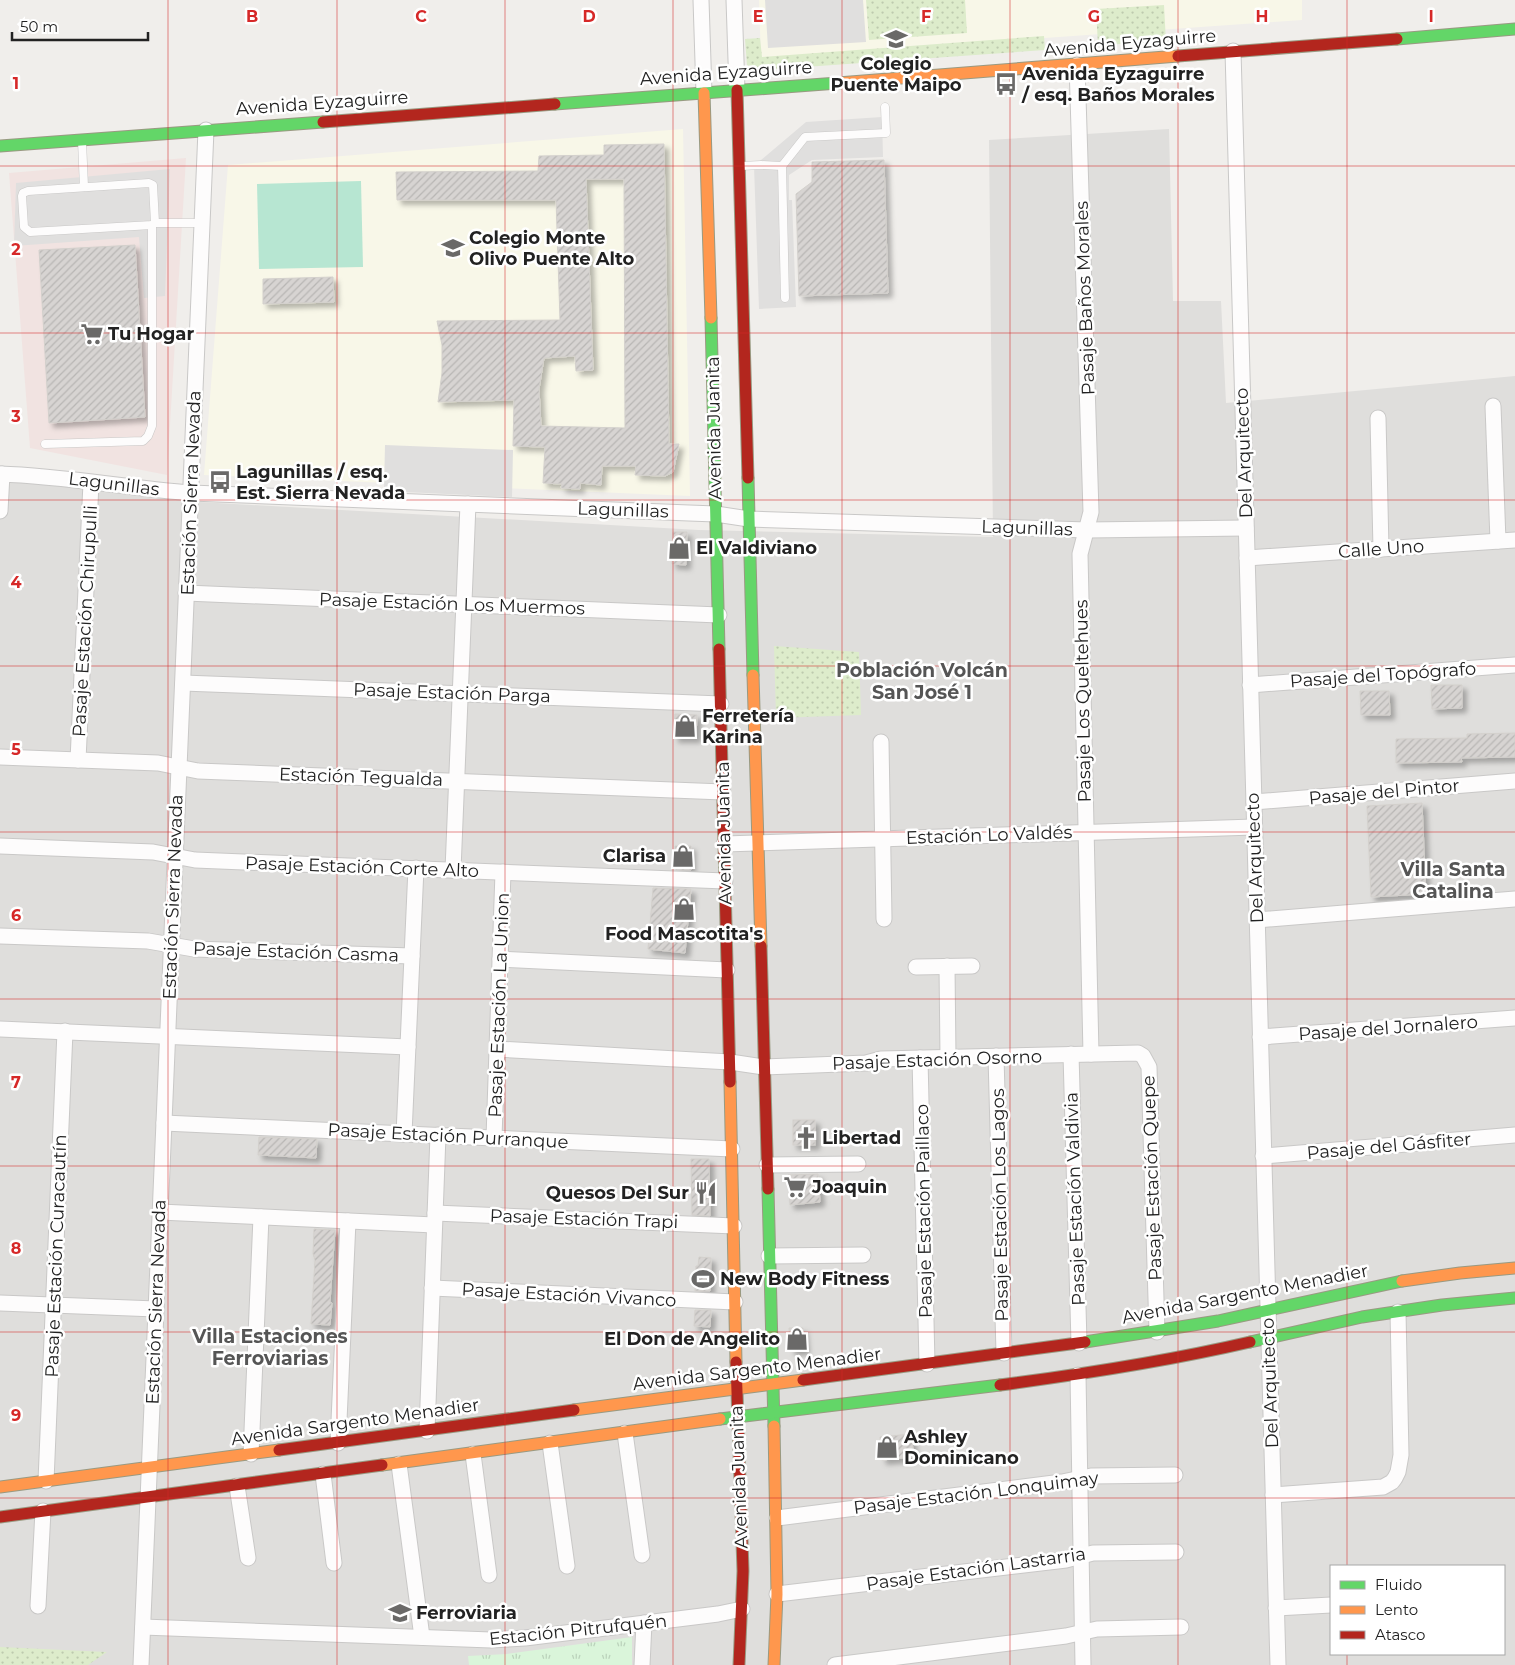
<svg xmlns="http://www.w3.org/2000/svg" width="1515" height="1665" font-family="Montserrat,sans-serif">
<style>
.residential{fill:#dfdedc;fill-rule:evenodd}
.commercial{fill:#f1e3e1}
.education{fill:#f8f7e8}
.grass{fill:url(#grass-dots)}
.park{fill:url(#park-tufts)}
.pitch{fill:#b7e6d2}
.parking{fill:#e0dfde}
.building{fill:url(#building-hatch);stroke:#d3d0cc;fill-rule:evenodd;filter:url(#shadow)}
.lines{fill:none;stroke-linecap:round;stroke-linejoin:round}
.lane-casing{stroke:#c9c8c7;stroke-width:9}
.street-casing{stroke:#c9c8c7;stroke-width:17}
.fast-casing{stroke:#999a82;stroke-width:13}
.slow-casing{stroke:#999a82;stroke-width:13}
.jam-casing{stroke:#999a82;stroke-width:13}
.lane{stroke:#fdfcfc;stroke-width:8}
.street{stroke:#fdfcfc;stroke-width:15}
.fast{stroke:#63d668;stroke-width:11}
.slow{stroke:#ff974d;stroke-width:11}
.jam{stroke:#b3261e;stroke-width:11}
.grid{fill:none;stroke:#d62828;stroke-width:1;stroke-opacity:0.55}
.labels{text-anchor:middle;stroke-width:5;stroke-linejoin:round;paint-order:stroke}
.street-label{font-size:18px;fill:#222;stroke:#fff}
.poi-label{font-size:18px;font-weight:bold;fill:#222;stroke:#fff;text-anchor:start}
.neighbourhood-label{font-size:19px;font-weight:bold;fill:#555;stroke:#fff}
.grid-label{font-size:16px;text-anchor:middle;font-weight:bold;fill:#d62828;stroke:#fff;stroke-width:5;stroke-linejoin:round;paint-order:stroke}
</style>
<defs>
<pattern id="grass-dots" width="8" height="8" patternUnits="userSpaceOnUse" patternTransform="scale(1.25)"><rect width="8" height="8" fill="#ddeccb"/><path d="M2 2h.1M6 6h.1" fill="none" stroke="#bdcaae" stroke-width="1.8" stroke-linecap="round"/></pattern>
<pattern id="park-tufts" width="24" height="20" patternUnits="userSpaceOnUse" patternTransform="scale(1.25)"><rect width="24" height="20" fill="#daf5da"/><path d="M3 7l-1-3M5 7V3M7 7l1-3M15 17l-1-3M17 17v-4M19 17l1-3" fill="none" stroke="#bbd2bb"/></pattern>
<pattern id="building-hatch" width="6" height="6" patternUnits="userSpaceOnUse" patternTransform="scale(1.25)"><rect width="6" height="6" fill="#d7d4d2"/><path d="M-1 1l2-2M0 6l6-6M5 7l2-2" fill="none" stroke="#b8b6b4"/></pattern>
<filter id="shadow"><feDropShadow dx="4.5" dy="4.5" stdDeviation="2.5" flood-color="#0004"/></filter>
</defs>
<rect width="100%" height="100%" fill="#f0eeeb"/>
<!-- residential -->
<path class="residential" d="M1169 129 1173 301H1221L1226 403 1515 376V1665H0V474L49 471 199 502 699 530 993 537 989 140ZM1331 1566H1504V1654H1331Z"/>
<!-- commercial -->
<path class="commercial" d="M186 158 167 475 30 448 9 173Z"/>
<!-- education -->
<g class="education">
<path d="M759 0H1302V20L761 58Z"/>
<path d="M683 129 690 496 204 475 228 165Z"/>
</g>
<!-- grass -->
<g class="grass">
<path d="M866 0H965L967 33 869 40Z"/>
<path d="M1164 5 1166 42 1098 45 1096 9Z"/>
<path d="M1044 36 1045 50 762 70 747 65 745 39 760 38 762 57Z"/>
<path d="M774 646 859 652 861 715 776 718Z"/>
<path d="M0 1647 107 1652 88 1665H0Z"/>
</g>
<!-- park -->
<path class="park" d="M632 1637V1665H469L468 1656 507 1654Z"/>
<!-- pitch -->
<path class="pitch" d="M361 181 363 267 259 269 257 184Z"/>
<!-- parking -->
<g class="parking">
<path d="M765 0H863L866 42 768 48Z"/>
<path d="M882 117 883 157 812 160 789 175V200H792L796 307 759 309 754 166 806 122Z"/>
<path d="M170 169 165 296 144 298 139 237 14 246 16 183Z"/>
<path d="M385 445 513 450 512 497 384 491Z"/>
</g>
<!-- building -->
<g class="building">
<path d="M664 144 669 444H679L673 472 665 476 635 475 636 466H602L601 485 580 483V489L561 488 562 484 543 483 545 447 513 446 514 400 438 402 442 373V345L437 321 560 320 556 200H397L396 172 538 171 539 156 604 155V145ZM586 179H624L625 428 541 426 539 389 544 358 575 356 576 371 593 370Z"/>
<path d="M884 160 888 293 799 296 796 194 812 182V162Z"/>
<path d="M135 245 145 417 49 423 39 250Z"/>
<path d="M333 277 334 302 263 304V279Z"/>
<path d="M673 532H687L686 565 672 564Z"/>
<path d="M1431 685H1462V708L1432 709Z"/>
<path d="M1360 691H1389L1390 715H1361Z"/>
<path d="M675 714 697 715 696 738H674Z"/>
<path d="M1515 733V757L1461 758 1462 762 1396 763V739L1467 738V734Z"/>
<path d="M1422 803 1426 894 1371 897 1367 806Z"/>
<path d="M675 846H691V870H676Z"/>
<path d="M653 888 691 889 685 953 648 949Z"/>
<rect x="793" y="1120" width="22" height="25"/>
<path d="M259 1137 317 1139 316 1158 258 1155Z"/>
<path d="M691 1159H709L710 1216 692 1215Z"/>
<path d="M818 1174 820 1202 790 1205 788 1175Z"/>
<path d="M314 1229 335 1230 330 1302 332 1303 330 1325 311 1324 315 1260 313 1254Z"/>
<path d="M699 1257 711 1258 710 1291H695L696 1266H698Z"/>
<path d="M695 1310H711L710 1327 694 1326Z"/>
<path d="M789 1328H803L805 1350 791 1351Z"/>
<path d="M911 1434 914 1457 882 1460 880 1437Z"/>
</g>
<g class="lines">
<defs>
<g id="lane">
<path d="M82 141 84 187"/>
<path d="M741 166 761 165 782 166 805 137 886 133 885 107"/>
<path d="M782 166 785 298"/>
<path d="M155 223 153 185 149 183 28 191 23 193 22 196 24 227 30 232 152 225 155 223H202"/>
<path d="M45 444 143 441 148 436 152 426V225"/>
</g>
<g id="street">
<path d="M701 0 704 93"/>
<path d="M734 0 737 90"/>
<path d="M1233 51 1278 1665"/>
<path d="M1077 65 1091 512 1080 554 1091 1054"/>
<path d="M1493 406 1498 541"/>
<path d="M1378 418 1381 549"/>
<path d="M0 474C64 476 127 488 191 493L689 513 716 514 749 519 1087 530 1246 528"/>
<path d="M0 511 2 474"/>
<path d="M1247 558 1515 540"/>
<path d="M186 593 719 615"/>
<path d="M183 683 721 704"/>
<path d="M1250 685 1515 665"/>
<path d="M881 742 884 919"/>
<path d="M0 757 158 763 198 771 723 792"/>
<path d="M78 760 91 483"/>
<path d="M1254 802 1515 781"/>
<path d="M724 844 1254 827"/>
<path d="M0 846 153 852 195 860 725 881"/>
<path d="M453 870 468 504"/>
<path d="M1257 920 1515 899"/>
<path d="M0 936 148 941 194 949 412 956"/>
<path d="M500 959 727 970"/>
<path d="M947 966 948 1057"/>
<path d="M916 967 972 966"/>
<path d="M0 1029 408 1047"/>
<path d="M1260 1037 1515 1018"/>
<path d="M497 1049 730 1062 764 1067 866 1063 881 1059 1138 1053 1143 1056 1149 1067 1157 1332"/>
<path d="M1071 1054 1079 1343"/>
<path d="M996 1056 1004 1353"/>
<path d="M920 1058 927 1364"/>
<path d="M164 1123 732 1149"/>
<path d="M404 1134 416 868"/>
<path d="M494 1138 503 872"/>
<path d="M1263 1156 1515 1135"/>
<path d="M767 1165 858 1164"/>
<path d="M160 1212 434 1225"/>
<path d="M435 1213 734 1226"/>
<path d="M769 1256 863 1255"/>
<path d="M432 1288 735 1302"/>
<path d="M0 1303 156 1309"/>
<path d="M1078 1375 1083 1665"/>
<path d="M427 1431 438 1135"/>
<path d="M625 1433 642 1555"/>
<path d="M338 1443 348 1221"/>
<path d="M550 1443 567 1566"/>
<path d="M251 1454 261 1217"/>
<path d="M473 1454 489 1575"/>
<path d="M399 1464 422 1637"/>
<path d="M323 1474 334 1563"/>
<path d="M46 1481 65 1031"/>
<path d="M237 1486 248 1558"/>
<path d="M1273 1495 1383 1487 1392 1482 1395 1478 1398 1472 1401 1455 1398 1312"/>
<path d="M777 1518 1062 1482 1091 1476 1175 1475"/>
<path d="M777 1594 1066 1560 1093 1553 1176 1552"/>
<path d="M38 1606 43 1511"/>
<path d="M1276 1608 1331 1605"/>
<path d="M143 1627 491 1640 525 1638 718 1614 742 1609"/>
<path d="M141 1665 206 130"/>
<path d="M642 1665 644 1623"/>
<path d="M835 1665 1066 1636 1097 1629 1181 1627"/>
</g>
<g id="fast">
<path d="M1397 39 1515 29"/>
<path d="M555 104 838 83"/>
<path d="M0 146 323 122"/>
<path d="M711 318 719 649"/>
<path d="M748 478 753 675"/>
<path d="M768 1189 774 1426"/>
<path d="M1085 1342 1218 1321 1402 1281"/>
<path d="M1250 1342 1362 1317 1442 1305 1515 1298"/>
<path d="M720 1419 1000 1385"/>
</g>
<g id="slow">
<path d="M838 83 1178 56"/>
<path d="M704 93 711 318"/>
<path d="M753 675 761 946"/>
<path d="M730 1082 736 1362"/>
<path d="M1402 1281 1460 1273 1515 1268"/>
<path d="M574 1410 803 1380"/>
<path d="M382 1465 720 1419"/>
<path d="M0 1487 279 1450"/>
<path d="M774 1665 777 1594 774 1426"/>
</g>
<g id="jam">
<path d="M1178 56 1397 39"/>
<path d="M737 90 748 478"/>
<path d="M323 122 555 104"/>
<path d="M719 649 730 1082"/>
<path d="M761 946 768 1189"/>
<path d="M736 1362 743 1571 739 1665"/>
<path d="M803 1380 1085 1342"/>
<path d="M1000 1385C1084 1374 1168 1361 1250 1342"/>
<path d="M279 1450 574 1410"/>
<path d="M0 1517 382 1465"/>
</g>
</defs>
<!-- lane casing -->
<use href="#lane" class="lane-casing"/>
<!-- street casing -->
<use href="#street" class="street-casing"/>
<!-- fast casing -->
<use href="#fast" class="fast-casing"/>
<!-- slow casing -->
<use href="#slow" class="slow-casing"/>
<!-- jam casing -->
<use href="#jam" class="jam-casing"/>
<!-- lane -->
<use href="#lane" class="lane"/>
<!-- street -->
<use href="#street" class="street"/>
<!-- fast -->
<use href="#fast" class="fast"/>
<!-- slow -->
<use href="#slow" class="slow"/>
<!-- jam -->
<use href="#jam" class="jam"/>
</g>
<!-- grid -->
<path class="grid" d="M168 0V1665M337 0V1665M505 0V1665M673 0V1665M842 0V1665M1010 0V1665M1178 0V1665M1347 0V1566M0 166H1515M0 333H1515M0 500H1515M0 666H1515M0 832H1515M0 999H1515M0 1166H1515M0 1332H1515M0 1498H1515M1347 1654V1665"/>
<!-- icons -->
<defs>
<symbol id="school-bare" viewBox="-9 -9 18 18"><path d="M0-5L7-2L0 1L-7-2ZM-4 1L0 2.5L4 1V4Q0 6-4 4Z" fill="#6a6968" stroke="#fff" stroke-width="2.5" paint-order="stroke"/></symbol>
<symbol id="bus-bare" viewBox="-9 -9 18 18"><path d="M-5-6H5V4H4V6H2V4H-2V6H-4V4H-5ZM-3.5-4V0h7V-4ZM-3.5 1.2v1.5H-2V1.2ZM2 1.2v1.5H3.5V1.2Z" fill="#6a6968" stroke="#fff" stroke-width="2.5" paint-order="stroke"/></symbol>
<symbol id="supermarket-bare" viewBox="-9 -9 18 18"><path d="M-6-5.5h2.5l.6 2H6L4.5 2H-2.5L-4.4-4H-6ZM-1.5 3.2a1.3 1.3 0 1 0 .1 0ZM3 3.2a1.3 1.3 0 1 0 .1 0Z" fill="#6a6968" stroke="#fff" stroke-width="2.5" paint-order="stroke"/></symbol>
<symbol id="shop-bare" viewBox="-9 -9 18 18"><path d="M-5-2.5h2.3a2.7 3.5 0 0 1 5.4 0H5L5.5 6h-11ZM-1.5-2.5h3a1.5 2.3 0 0 0-3 0Z" fill="#6a6968" stroke="#fff" stroke-width="2.5" paint-order="stroke"/></symbol>
<symbol id="church-bare" viewBox="-9 -9 18 18"><path d="M-1.2-6h2.4v3.5h3.3v2.4h-3.3V6h-2.4V-.1h-3.3v-2.4h3.3Z" fill="#6a6968" stroke="#fff" stroke-width="2.5" paint-order="stroke"/></symbol>
<symbol id="restaurant-bare" viewBox="-9 -9 18 18"><path d="M-5-6h1v4h1v-4h1v4h1v-4h1v5L-1.5 .5V6h-2V.5L-5-1ZM5-6V6H3V1.5H1.5Q1.5-4 5-6Z" fill="#6a6968" stroke="#fff" stroke-width="2.5" paint-order="stroke"/></symbol>
<symbol id="stadium-bare" viewBox="-9 -9 18 18"><path d="M0-5a6.5 5 0 1 0 0 10a6.5 5 0 1 0 0-10ZM-3.5-1.8h7v3.6h-7Z" fill="#6a6968" stroke="#fff" stroke-width="2.5" paint-order="stroke"/></symbol>
</defs>
<g fill-rule="evenodd">
<use href="#school-bare" x="880" y="23" width="32" height="32"/>
<use href="#bus-bare" x="990" y="68" width="32" height="32"/>
<use href="#school-bare" x="437" y="232" width="32" height="32"/>
<use href="#supermarket-bare" x="76" y="318" width="32" height="32"/>
<use href="#bus-bare" x="204" y="466" width="32" height="32"/>
<use href="#shop-bare" x="663" y="532" width="32" height="32"/>
<use href="#shop-bare" x="669" y="710" width="32" height="32"/>
<use href="#shop-bare" x="667" y="840" width="32" height="32"/>
<use href="#shop-bare" x="668" y="893" width="32" height="32"/>
<use href="#church-bare" x="790" y="1122" width="32" height="32"/>
<use href="#supermarket-bare" x="779" y="1171" width="32" height="32"/>
<use href="#restaurant-bare" x="690" y="1177" width="32" height="32"/>
<use href="#stadium-bare" x="687" y="1263" width="32" height="32"/>
<use href="#shop-bare" x="781" y="1323" width="32" height="32"/>
<use href="#shop-bare" x="871" y="1431" width="32" height="32"/>
<use href="#school-bare" x="384" y="1597" width="32" height="32"/>
</g>
<g class="labels">
<!-- street labels -->
<g class="street-label">
<text transform="translate(1130 43) rotate(-5)" y="6">Avenida Eyzaguirre</text>
<text transform="translate(726 73) rotate(-4)" y="6">Avenida Eyzaguirre</text>
<text transform="translate(322 103) rotate(-4)" y="6">Avenida Eyzaguirre</text>
<text transform="translate(1085 298) rotate(-92)" y="6">Pasaje Baños Morales</text>
<text transform="translate(714 428) rotate(-91)" y="6">Avenida Juanita</text>
<text transform="translate(1244 453) rotate(-92)" y="6">Del Arquitecto</text>
<text transform="translate(114 484) rotate(7)" y="6">Lagunillas</text>
<text transform="translate(191 493) rotate(-88)" y="6">Estación Sierra Nevada</text>
<text transform="translate(623 510) rotate(2)" y="6">Lagunillas</text>
<text transform="translate(1027 528) rotate(2)" y="6">Lagunillas</text>
<text transform="translate(1381 549) rotate(-4)" y="6">Calle Uno</text>
<text transform="translate(452 604) rotate(2)" y="6">Pasaje Estación Los Muermos</text>
<text transform="translate(85 621) rotate(-87)" y="6">Pasaje Estación Chirupulli</text>
<text transform="translate(1383 675) rotate(-4)" y="6">Pasaje del Topógrafo</text>
<text transform="translate(452 693) rotate(2)" y="6">Pasaje Estación Parga</text>
<text transform="translate(1083 701) rotate(-91)" y="6">Pasaje Los Queltehues</text>
<text transform="translate(361 777) rotate(2)" y="6">Estación Tegualda</text>
<text transform="translate(1384 792) rotate(-5)" y="6">Pasaje del Pintor</text>
<text transform="translate(724 833) rotate(-91)" y="6">Avenida Juanita</text>
<text transform="translate(989 835) rotate(-2)" y="6">Estación Lo Valdés</text>
<text transform="translate(1255 858) rotate(-92)" y="6">Del Arquitecto</text>
<text transform="translate(362 867) rotate(2)" y="6">Pasaje Estación Corte Alto</text>
<text transform="translate(173 897) rotate(-88)" y="6">Estación Sierra Nevada</text>
<text transform="translate(296 952) rotate(2)" y="6">Pasaje Estación Casma</text>
<text transform="translate(499 1005) rotate(-88)" y="6">Pasaje Estación La Union</text>
<text transform="translate(1388 1028) rotate(-4)" y="6">Pasaje del Jornalero</text>
<text transform="translate(937 1060) rotate(-2)" y="6">Pasaje Estación Osorno</text>
<text transform="translate(448 1136) rotate(3)" y="6">Pasaje Estación Purranque</text>
<text transform="translate(1389 1146) rotate(-5)" y="6">Pasaje del Gásfiter</text>
<text transform="translate(1152 1178) rotate(-92)" y="6">Pasaje Estación Quepe</text>
<text transform="translate(1075 1199) rotate(-92)" y="6">Pasaje Estación Valdivia</text>
<text transform="translate(1000 1205) rotate(-91)" y="6">Pasaje Estación Los Lagos</text>
<text transform="translate(924 1211) rotate(-91)" y="6">Pasaje Estación Paillaco</text>
<text transform="translate(584 1219) rotate(2)" y="6">Pasaje Estación Trapi</text>
<text transform="translate(56 1256) rotate(-88)" y="6">Pasaje Estación Curacautín</text>
<text transform="translate(1245 1294) rotate(-11)" y="6">Avenida Sargento Menadier</text>
<text transform="translate(569 1295) rotate(3)" y="6">Pasaje Estación Vivanco</text>
<text transform="translate(156 1302) rotate(-88)" y="6">Estación Sierra Nevada</text>
<text transform="translate(757 1369) rotate(-7)" y="6">Avenida Sargento Menadier</text>
<text transform="translate(1270 1383) rotate(-92)" y="6">Del Arquitecto</text>
<text transform="translate(355 1422) rotate(-8)" y="6">Avenida Sargento Menadier</text>
<text transform="translate(739 1477) rotate(-92)" y="6">Avenida Juanita</text>
<text transform="translate(976 1493) rotate(-7)" y="6">Pasaje Estación Lonquimay</text>
<text transform="translate(976 1569) rotate(-8)" y="6">Pasaje Estación Lastarria</text>
<text transform="translate(578 1630) rotate(-6)" y="6">Estación Pitrufquén</text>
</g>
<!-- poi labels -->
<g class="poi-label">
<text x="896" y="70" text-anchor="middle">Colegio<tspan x="896" dy="21">Puente Maipo</tspan></text>
<text x="1022" y="80">Avenida Eyzaguirre<tspan x="1022" dy="21">/ esq. Baños Morales</tspan></text>
<text x="469" y="244">Colegio Monte<tspan x="469" dy="21">Olivo Puente Alto</tspan></text>
<text x="108" y="340">Tu Hogar</text>
<text x="236" y="478">Lagunillas / esq.<tspan x="236" dy="21">Est. Sierra Nevada</tspan></text>
<text x="696" y="554">El Valdiviano</text>
<text x="702" y="722">Ferretería<tspan x="702" dy="21">Karina</tspan></text>
<text x="666" y="862" text-anchor="end">Clarisa</text>
<text x="684" y="940" text-anchor="middle">Food Mascotita's</text>
<text x="822" y="1144">Libertad</text>
<text x="812" y="1193">Joaquin</text>
<text x="689" y="1199" text-anchor="end">Quesos Del Sur</text>
<text x="720" y="1285">New Body Fitness</text>
<text x="780" y="1345" text-anchor="end">El Don de Angelito</text>
<text x="904" y="1443">Ashley<tspan x="904" dy="21">Dominicano</tspan></text>
<text x="416" y="1619">Ferroviaria</text>
</g>
<!-- neighbourhood labels -->
<g class="neighbourhood-label">
<text x="922" y="677">Población Volcán<tspan x="922" dy="22">San José 1</tspan></text>
<text x="1453" y="876">Villa Santa<tspan x="1453" dy="22">Catalina</tspan></text>
<text x="270" y="1343">Villa Estaciones<tspan x="270" dy="22">Ferroviarias</tspan></text>
</g>
</g>
<g class="grid-label">
<text x="252" y="22">B</text>
<text x="421" y="22">C</text>
<text x="589" y="22">D</text>
<text x="758" y="22">E</text>
<text x="926" y="22">F</text>
<text x="1094" y="22">G</text>
<text x="1262" y="22">H</text>
<text x="1431" y="22">I</text>
<text x="16" y="89">1</text>
<text x="16" y="255">2</text>
<text x="16" y="422">3</text>
<text x="16" y="588">4</text>
<text x="16" y="755">5</text>
<text x="16" y="921">6</text>
<text x="16" y="1088">7</text>
<text x="16" y="1254">8</text>
<text x="16" y="1421">9</text>
</g>
<!-- legend -->
<rect x="1330" y="1565" width="175" height="90" fill="#ffffff" stroke="#a7a7a7"/>
<rect x="1340" y="1581" width="25" height="8" fill="#63d668" stroke="#a7a7a7"/>
<text x="1375" y="1590" font-size="15" fill="#222222">Fluido</text>
<rect x="1340" y="1606" width="25" height="8" fill="#ff974d" stroke="#a7a7a7"/>
<text x="1375" y="1615" font-size="15" fill="#222222">Lento</text>
<rect x="1340" y="1631" width="25" height="8" fill="#b3261e" stroke="#a7a7a7"/>
<text x="1375" y="1640" font-size="15" fill="#222222">Atasco</text>
<!-- scale -->
<path d="M12 32v8h136v-8" fill="none" stroke="#222222" stroke-width="2.5"/>
<text x="20" y="32" font-size="15" fill="#222222" stroke="#ffffff" stroke-width="4" paint-order="stroke">50 m</text>
</svg>
